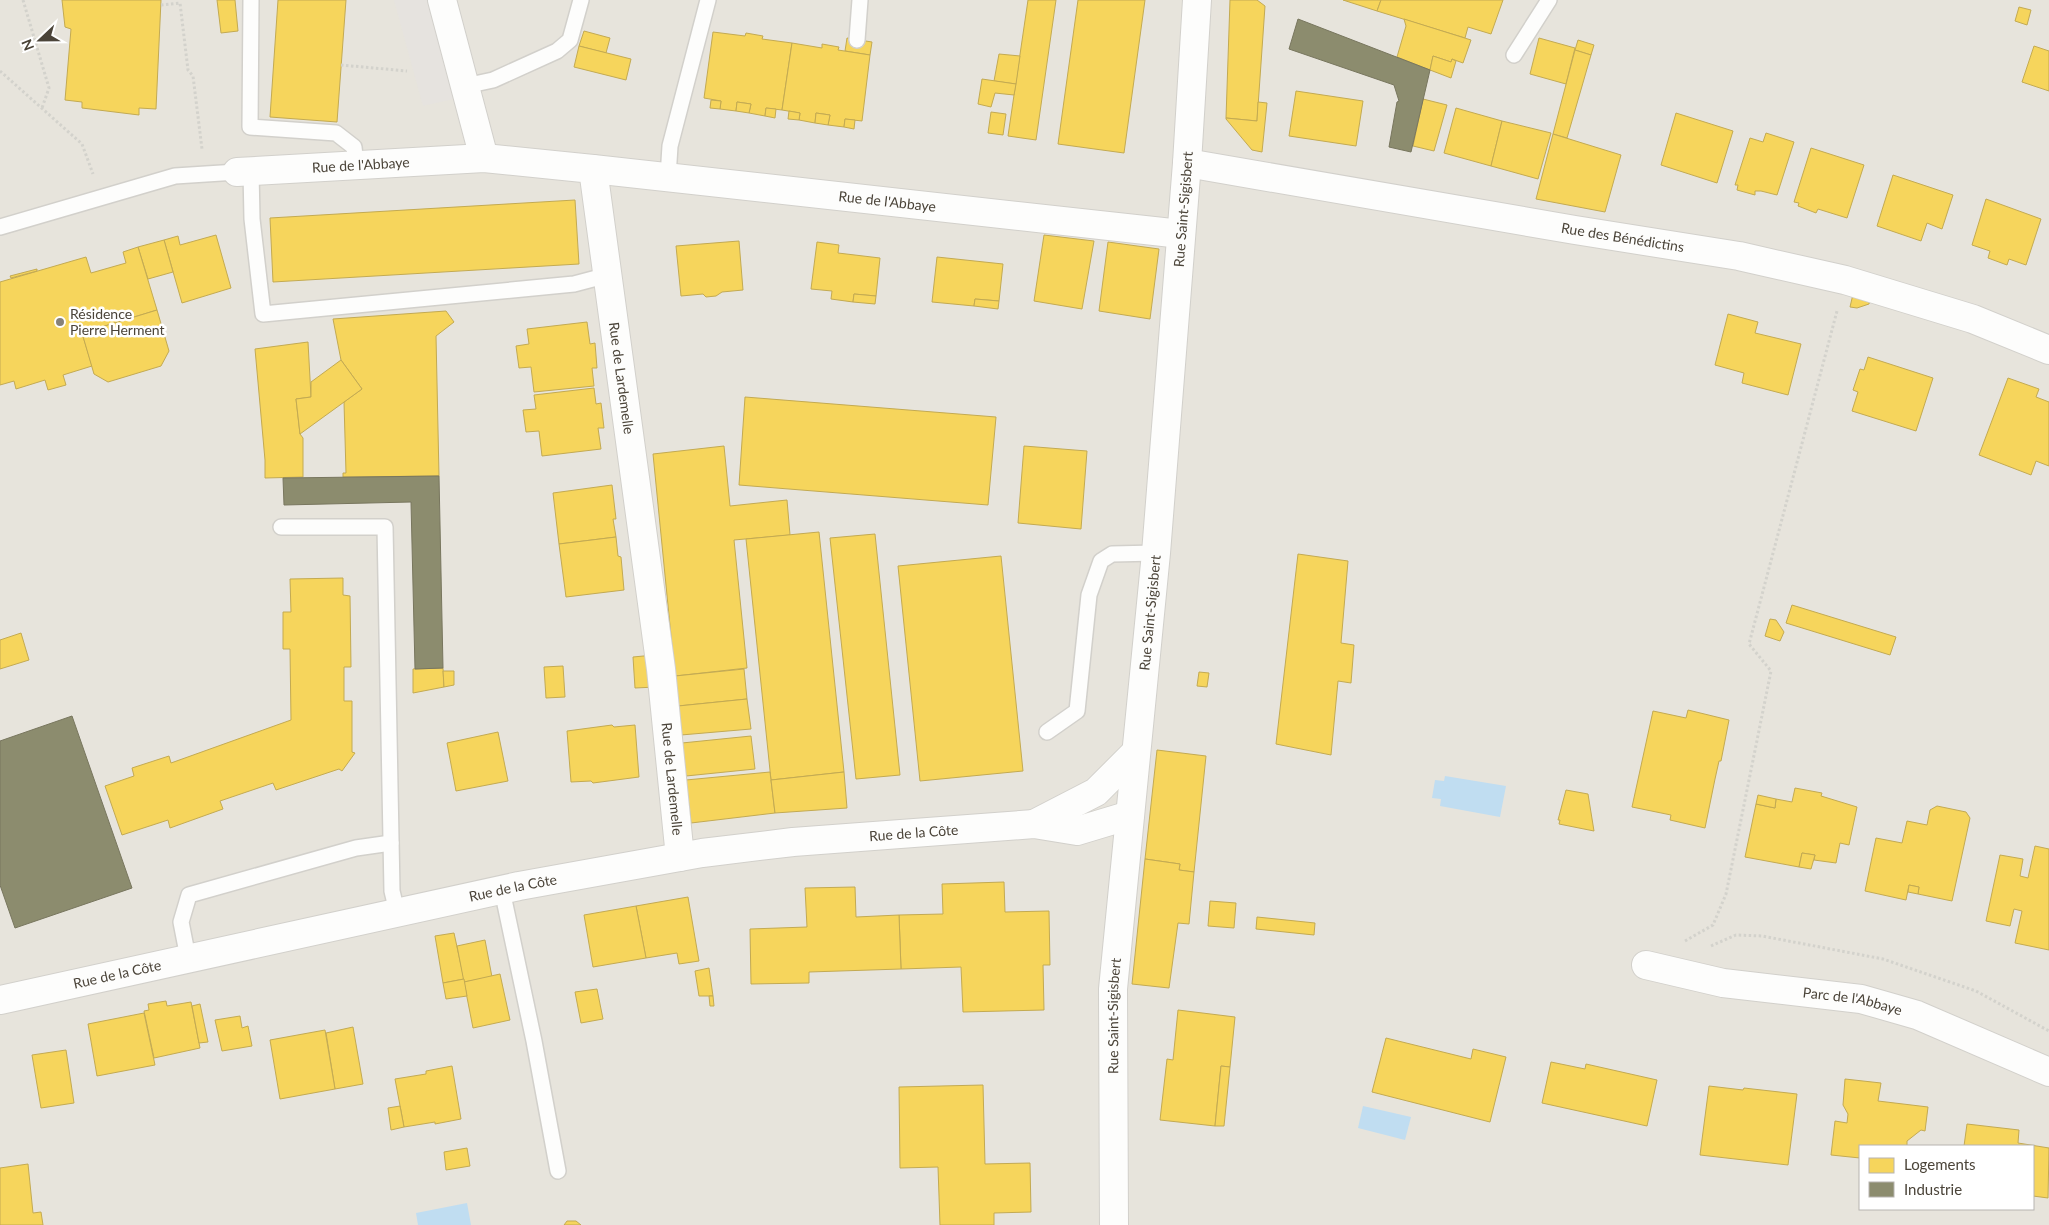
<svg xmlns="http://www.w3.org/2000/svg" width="2049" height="1225" font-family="Lato,sans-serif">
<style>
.residential{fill:#e7e4dc;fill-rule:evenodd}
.parking{fill:#e6e3df}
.water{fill:#c0ddf1}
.homes{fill:#f6d55c;stroke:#c3aa52}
.industry{fill:#8c8c6e;stroke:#78765e}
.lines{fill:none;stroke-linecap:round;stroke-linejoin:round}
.lane-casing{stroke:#d2d0cb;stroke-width:18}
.street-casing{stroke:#d2d0cb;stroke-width:30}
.path{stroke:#d3d2cc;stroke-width:3;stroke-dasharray:2.5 2.5;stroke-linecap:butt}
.lane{stroke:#fdfdfc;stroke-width:15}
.street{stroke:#fdfdfc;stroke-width:28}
.poi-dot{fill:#868178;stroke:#fff;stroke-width:2}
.labels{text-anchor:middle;stroke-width:5;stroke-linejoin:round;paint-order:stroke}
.street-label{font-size:14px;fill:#4b4439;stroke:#fff}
.poi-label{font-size:14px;fill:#4b4439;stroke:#fff;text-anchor:start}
</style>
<rect width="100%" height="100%" fill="#f4f2ee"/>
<!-- residential -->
<path class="residential" d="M0 0H2049V1225H0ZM1860 1146H2033V1209H1860Z"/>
<!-- parking -->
<path class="parking" d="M394 0H442L468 96 423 106Z"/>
<!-- water -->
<g class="water">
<path d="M1445 776 1506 786 1500 817 1440 806 1441 799 1432 798 1435 780 1444 781Z"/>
<path d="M1363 1106 1411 1117 1405 1140 1358 1128Z"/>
<path d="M467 1203 471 1225H418L416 1213Z"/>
</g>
<!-- homes -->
<g class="homes">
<path d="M62 0H161L156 109 139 108V115L82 108V102L65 100 71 29 65 27Z"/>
<path d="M217 0H235L238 31 221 33Z"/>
<path d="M278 0H346L337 122 270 117Z"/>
<path d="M1028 0H1056L1036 140 1008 136Z"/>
<path d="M1078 0H1145L1124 153 1058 144Z"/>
<path d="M1230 0H1257L1265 6 1257 121 1226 118Z"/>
<path d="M1343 0H1381L1377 11Z"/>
<path d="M1381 0H1503L1491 34 1468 27 1465 38 1377 11Z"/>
<path d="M2019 7 2031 10 2027 25 2015 21Z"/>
<path d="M1404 19 1471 40 1463 63 1452 59 1451 62 1433 56 1430 70 1397 57 1406 26Z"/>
<path d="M584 31 610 38 606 53 579 46Z"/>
<path d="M713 32 745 36 746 33 763 36 762 39 792 43 782 110 766 108 765 116 749 113 751 104 737 102 736 111 720 109 721 101 704 98Z"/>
<path d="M847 38 872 42 870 55 845 51Z"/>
<path d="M1539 38 1575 48 1566 84 1530 74Z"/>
<path d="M1578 40 1594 45 1591 55 1575 50Z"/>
<path d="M792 43 822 48V44L839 47 838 50 870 55 862 121 845 119 844 127 828 125 830 115 816 113 815 123 799 120 800 113 782 110Z"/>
<path d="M579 46 631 59 626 80 574 67Z"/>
<path d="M2034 46 2049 51V91L2022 82Z"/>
<path d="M1575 50 1591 55 1567 138 1553 134Z"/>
<path d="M999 54 1020 56 1016 84 994 81Z"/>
<path d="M1433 56 1451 62 1452 59 1456 61 1451 78 1430 70Z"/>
<path d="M982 79 1016 84 1014 95 995 93 991 107 978 104Z"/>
<path d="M1296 91 1363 101 1356 146 1289 136Z"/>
<path d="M1423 99 1447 105 1434 151 1413 146Z"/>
<path d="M711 100 721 101 720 109 710 108Z"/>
<path d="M737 102 751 104 749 113 736 111Z"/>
<path d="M1258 102 1267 103 1262 152 1252 150 1226 119V118L1257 121Z"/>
<path d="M766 108 776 109 775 118 765 116Z"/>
<path d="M1456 108 1502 121 1491 166 1444 153Z"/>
<path d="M789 111 800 113 799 120 788 119Z"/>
<path d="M991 112 1006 114 1003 135 988 133Z"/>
<path d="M816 113 830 115 828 125 815 123Z"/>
<path d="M1676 113 1733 131 1717 183 1661 165Z"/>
<path d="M845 119 855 120 854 129 844 127Z"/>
<path d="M1502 121 1551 133 1538 179 1491 166Z"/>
<path d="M1766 133 1794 142 1777 195 1761 191H1755V195L1737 190 1738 185H1735L1750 138 1763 142Z"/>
<path d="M1553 134 1621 155 1605 212 1536 199Z"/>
<path d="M1811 148 1864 165 1847 218 1818 209 1816 213 1798 206 1799 203 1794 202Z"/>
<path d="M1893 175 1953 195 1942 229 1927 223 1921 241 1877 226Z"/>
<path d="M1986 199 2041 219 2026 265 2009 259 2007 265 1988 258 1990 251 1972 245Z"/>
<path d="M575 200 579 264 273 282 270 218Z"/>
<path d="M216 235 231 288 182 303 164 240 178 236 180 245Z"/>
<path d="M1044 235 1094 241 1082 309 1034 301Z"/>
<path d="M164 240 173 272 148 279 138 247Z"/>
<path d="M739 241 743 290 722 292 716 296 706 297 703 294 681 296 676 246Z"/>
<path d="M817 242 839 245 838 253 880 258 876 296 854 294 853 302 831 299 832 291 811 289Z"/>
<path d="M1108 242 1159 249 1150 319 1099 311Z"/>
<path d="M138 247 157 310 82 333 92 366 63 375 66 385 48 390 45 380 16 389 14 381 0 385V282L86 257 91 273 126 263 123 252Z"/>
<path d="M937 257 1003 264 999 301 975 299 974 306 932 302Z"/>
<path d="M37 269V271L11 278 10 276Z"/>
<path d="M1854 290 1871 296 1869 304 1857 308 1850 307Z"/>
<path d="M854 294 876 296 875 304 853 302Z"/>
<path d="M975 299 999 301 998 309 974 306Z"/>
<path d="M157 310 169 351 161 366 108 382 94 374 82 333Z"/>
<path d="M446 311 454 322 436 336 439 476 343 477V473H346L344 402 362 389 341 360 333 319Z"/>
<path d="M1728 314 1758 322 1755 333 1801 344 1788 395 1742 383 1744 373 1715 365Z"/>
<path d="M587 322 590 344 595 343 597 368H592L594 386 534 392 531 367 519 368 516 346 529 344 527 329Z"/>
<path d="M308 342 311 397 296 399 300 434 303 438V477L265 478V460L255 349Z"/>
<path d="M1868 357 1933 378 1916 431 1852 411 1858 392 1853 390 1860 369 1864 370Z"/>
<path d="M341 360 362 389 300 434 296 399 311 397V382Z"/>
<path d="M2008 378 2039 389 2036 397 2049 402V466L2036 461 2031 475 1979 455Z"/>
<path d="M594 388 596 404 601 403 604 428H598L601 449 542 456 539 431 526 432 523 410 536 409 534 395Z"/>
<path d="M745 397 996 417 988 505 739 485Z"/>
<path d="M724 446 730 506 787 500 790 535 734 540 747 668 675 676 653 454Z"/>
<path d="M1024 446 1087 451 1081 529 1018 523Z"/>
<path d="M612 485 616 519H613L616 537 559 544 553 493Z"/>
<path d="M819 532 844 772 771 780 746 539Z"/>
<path d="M875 534 900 775 856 779 830 538Z"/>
<path d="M616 537 618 556 621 557 624 590 566 597 559 544Z"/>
<path d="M1298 554 1348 561 1341 643 1354 645 1351 683 1338 681 1331 755 1276 744Z"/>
<path d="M1001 556 1023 771 920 781 898 566Z"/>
<path d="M343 578V595L350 596 351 667H344V701H352V752L355 753 342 771 339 769 276 790 273 783 220 801 223 809 170 828 168 820 122 835 105 786 134 776 132 768 169 756 171 763 291 720 290 649H283V612H291L290 579Z"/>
<path d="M1792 605 1896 637 1890 655 1786 623Z"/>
<path d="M1770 619 1776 620 1784 632 1780 641 1765 636Z"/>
<path d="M21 633 29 660 0 669V640Z"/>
<path d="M654 655 656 687 635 688 633 657Z"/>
<path d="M563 666 565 697 546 698 544 667Z"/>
<path d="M443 668 444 687 413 693V669Z"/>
<path d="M744 669 747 699 678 706 675 676Z"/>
<path d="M443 671H454V685L444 687Z"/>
<path d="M1199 672 1209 673 1207 687 1197 686Z"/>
<path d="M747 699 751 729 681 735 678 706Z"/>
<path d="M1688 710 1729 720 1721 761H1719L1715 779 1705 828 1670 820 1671 815 1632 807 1653 711 1686 718Z"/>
<path d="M612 725 614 727 635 725 639 777 593 783 591 781 571 782 567 731Z"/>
<path d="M498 732 508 781 456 791 447 743Z"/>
<path d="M751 736 755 769 686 776 682 743Z"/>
<path d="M1157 750 1206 756 1194 872 1179 870 1180 864 1145 859Z"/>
<path d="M770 772 775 813 691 823 686 780Z"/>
<path d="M844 772 847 808 775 813 771 780Z"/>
<path d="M1795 788 1822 793 1821 796 1857 807 1849 845 1840 843 1836 863 1814 860 1815 855 1802 853 1799 867 1745 857 1756 804 1775 808 1776 799 1792 802Z"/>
<path d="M1566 790 1588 794 1594 831 1559 824 1560 820H1558Z"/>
<path d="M1758 795 1776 799 1775 808 1756 804Z"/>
<path d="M1937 806 1966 812 1970 818 1952 901 1918 894 1919 887 1909 885 1906 900 1865 891 1876 838 1902 843 1907 821 1927 825 1930 810Z"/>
<path d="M2035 846 2049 849V950L2015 943 2022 911 2014 909 2010 926 1986 921 2000 855 2023 859 2020 876 2028 878Z"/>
<path d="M1802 853 1815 855 1811 869 1799 867Z"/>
<path d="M1145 859 1180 864 1179 870 1194 872 1189 924 1178 923 1169 988 1132 984Z"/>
<path d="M1004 882 1005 912 1049 911 1050 965H1043L1044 1010 963 1012 961 967 901 969 899 915 943 914 942 884Z"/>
<path d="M1909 885 1919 887 1918 894 1908 892Z"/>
<path d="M855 887 856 917 899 915 901 969 809 972V983L751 984 750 929 807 927 805 888Z"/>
<path d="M688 897 699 961 679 964 677 953 646 958 636 906Z"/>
<path d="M1210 901 1236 903 1234 928 1208 926Z"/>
<path d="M636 906 646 958 593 967 584 915Z"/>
<path d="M1257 917 1315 923 1314 935 1256 929Z"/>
<path d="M454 933 464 979 443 983 435 936Z"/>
<path d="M485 940 492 977 464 982 457 946Z"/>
<path d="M709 968 713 996H699L695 971Z"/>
<path d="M500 974 510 1020 473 1028 464 982Z"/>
<path d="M464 979 467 996 446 999 443 983Z"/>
<path d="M597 989 603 1019 581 1023 575 992Z"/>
<path d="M709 996H713L714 1006H710Z"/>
<path d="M166 1001 167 1006 191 1002 200 1048 154 1058 144 1011 149 1010 148 1004Z"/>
<path d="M200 1004 208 1042 199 1043 192 1006Z"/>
<path d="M1178 1010 1235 1017 1230 1067 1221 1066 1215 1126 1160 1120 1167 1059 1173 1060Z"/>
<path d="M144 1013 155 1065 97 1076 88 1024Z"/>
<path d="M240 1016 242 1028 248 1026 252 1046 222 1051 215 1020Z"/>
<path d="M353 1027 363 1084 335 1089 326 1033Z"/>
<path d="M325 1030 335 1089 280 1099 270 1040Z"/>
<path d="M1386 1038 1471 1059 1473 1049 1506 1057 1490 1122 1372 1092Z"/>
<path d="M66 1050 74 1103 41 1108 32 1055Z"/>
<path d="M1551 1062 1585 1069 1586 1064 1657 1080 1647 1126 1542 1103Z"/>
<path d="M452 1066 461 1119 435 1124V1122L404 1127 395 1079 426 1074V1071Z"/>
<path d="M1221 1066 1230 1067 1224 1126H1215Z"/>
<path d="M1845 1079 1881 1083 1878 1101 1928 1107 1925 1131 1921 1130 1907 1141V1146H1860V1158L1831 1155 1835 1121 1847 1123 1848 1114 1843 1105Z"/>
<path d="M983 1085 985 1164 1030 1163 1031 1212 994 1213V1225H940L938 1167 900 1168 899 1087Z"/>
<path d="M1709 1086 1743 1090 1744 1088 1797 1094 1788 1165 1700 1155Z"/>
<path d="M400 1106 404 1127 391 1130 388 1108Z"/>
<path d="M1967 1124 2019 1130 2018 1143 2049 1148 2048 1198 2033 1196V1146H1964Z"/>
<path d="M467 1148 470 1166 446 1170 444 1152Z"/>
<path d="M28 1164 33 1213 41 1212 43 1225H0V1168Z"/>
<path d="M567 1221H576L581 1225H564Z"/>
</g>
<!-- industry -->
<g class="industry">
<path d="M1298 19 1430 70 1411 152 1389 147 1397 102 1399 101 1394 85 1289 49Z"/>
<path d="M439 476 443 668 415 669 411 502 284 505 283 478Z"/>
<path d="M72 716 132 888 15 928 0 885V741Z"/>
</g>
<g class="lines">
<defs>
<g id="lane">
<path d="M251 0 250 127 336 133 354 147 356 165"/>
<path d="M857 40 860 0"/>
<path d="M1514 55 1549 0"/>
<path d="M465 86 493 80 557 51 570 40 581 0"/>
<path d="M251 171 252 219 263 314 574 284 608 275"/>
<path d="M668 177 670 146 708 0"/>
<path d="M0 227 175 176 237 172"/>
<path d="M281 527H385L392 891 397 912"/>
<path d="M1047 732 1077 711 1089 595 1101 561 1112 554 1156 553"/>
<path d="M502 890 534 1041 558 1171"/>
<path d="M188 958 181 922 189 895 356 848 391 843"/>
</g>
<g id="street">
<path d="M442 0 484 158"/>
<path id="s1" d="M1187 163 1575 230 1739 256 1845 280 1973 319 2049 350"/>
<path id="s2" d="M593 169 1181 234"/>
<path id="s3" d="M237 172 484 158 593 169 661 669 680 857"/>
<path d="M1034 824 1096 792 1136 752"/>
<path id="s4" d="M1646 965 1723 983 1861 999 1917 1015 2049 1072"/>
<path id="s5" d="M0 1000 519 886 702 853 793 842 1034 824 1077 831 1130 815"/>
<path id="s6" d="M1114 1225 1113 989 1156 553 1187 163 1197 0"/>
</g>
</defs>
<!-- lane casing -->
<use href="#lane" class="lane-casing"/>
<!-- street casing -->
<use href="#street" class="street-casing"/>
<!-- path -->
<g class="path">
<path d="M23 0 49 88 42 108"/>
<path d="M161 5 180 3 188 70 193 76 202 149"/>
<path d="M341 65 407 71"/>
<path d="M0 71 82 144 93 174"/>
<path d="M1685 941 1713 925 1726 894 1771 671 1749 644 1837 311"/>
<path d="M1711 946 1736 935 1762 936 1883 959 1976 991 2049 1031"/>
</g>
<!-- lane -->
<use href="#lane" class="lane"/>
<!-- street -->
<use href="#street" class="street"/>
</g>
<!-- markers -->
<circle class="poi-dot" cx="60" cy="322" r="5"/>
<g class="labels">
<!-- street labels -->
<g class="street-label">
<text dy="5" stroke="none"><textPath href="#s3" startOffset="124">Rue de l'Abbaye</textPath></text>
<text dy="5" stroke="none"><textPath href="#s2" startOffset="296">Rue de l'Abbaye</textPath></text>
<text dy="5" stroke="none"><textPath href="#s6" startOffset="1019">Rue Saint-Sigisbert</textPath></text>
<text dy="5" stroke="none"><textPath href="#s1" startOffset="442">Rue des Bénédictins</textPath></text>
<text dy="5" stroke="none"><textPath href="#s3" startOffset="568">Rue de Lardemelle</textPath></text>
<text dy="5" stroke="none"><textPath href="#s6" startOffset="614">Rue Saint-Sigisbert</textPath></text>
<text dy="5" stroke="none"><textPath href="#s3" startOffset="972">Rue de Lardemelle</textPath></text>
<text dy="5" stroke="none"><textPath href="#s5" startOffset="930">Rue de la Côte</textPath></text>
<text dy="5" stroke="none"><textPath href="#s5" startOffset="525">Rue de la Côte</textPath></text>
<text dy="5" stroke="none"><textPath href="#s5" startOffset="120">Rue de la Côte</textPath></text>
<text dy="5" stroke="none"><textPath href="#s4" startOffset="210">Parc de l'Abbaye</textPath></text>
<text dy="5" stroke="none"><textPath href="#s6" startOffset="209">Rue Saint-Sigisbert</textPath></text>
</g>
<!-- poi labels -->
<g class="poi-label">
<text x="70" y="319">Résidence<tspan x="70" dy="16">Pierre Herment</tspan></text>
</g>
</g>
<!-- legend -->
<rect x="1859" y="1145" width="175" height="65" fill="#ffffff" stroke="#b7b4b0"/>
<rect x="1869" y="1158" width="25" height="15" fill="#f6d55c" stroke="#b7b4b0"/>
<text x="1904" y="1170" font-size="15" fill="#4b4439">Logements</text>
<rect x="1869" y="1182" width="25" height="15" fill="#8c8c6e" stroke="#b7b4b0"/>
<text x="1904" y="1195" font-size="15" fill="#4b4439">Industrie</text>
<!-- north arrow -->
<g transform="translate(40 40) rotate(248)" stroke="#ffffff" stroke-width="4" paint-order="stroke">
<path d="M0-4L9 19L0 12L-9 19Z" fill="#4b4439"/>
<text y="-8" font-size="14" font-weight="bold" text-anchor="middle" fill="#4b4439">N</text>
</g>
</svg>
